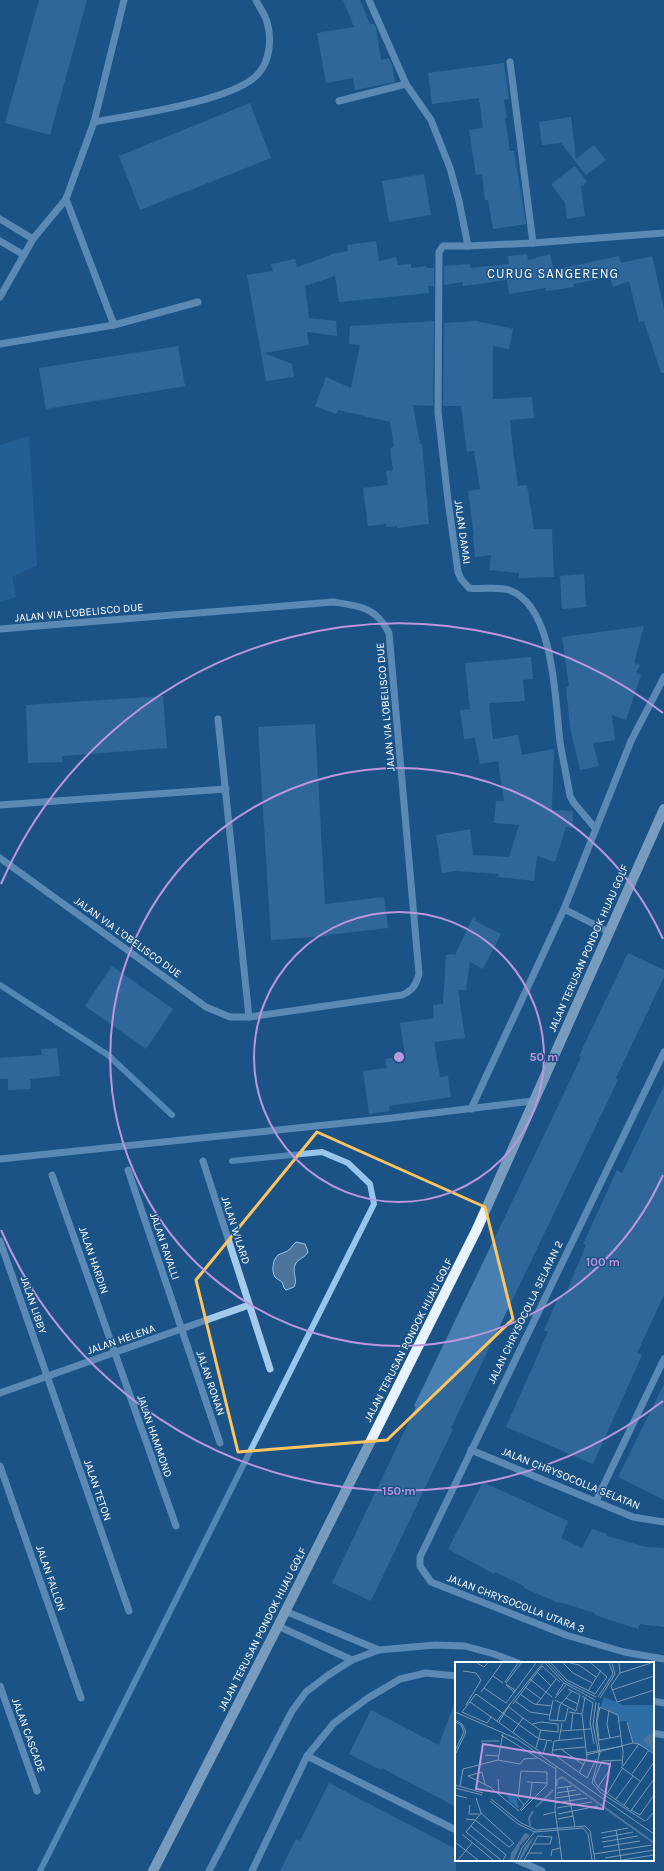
<svg xmlns="http://www.w3.org/2000/svg" width="664" height="1871" font-family="Karla,sans-serif">
<style>
.green{fill:#2e6da5}
.water{fill:#4d759c;stroke:#96c6ee}
.lines{fill:none;stroke-linecap:round;stroke-linejoin:round}
.stream{stroke:#96c6ee;stroke-width:6}
.building{fill:#487fb2}
.minor{stroke:#a4caec;stroke-width:7}
.major{stroke:#e9f3ff;stroke-width:10}
.marked{fill:none;stroke:#fdc460;stroke-width:3;stroke-linejoin:round}
.ring{fill:none;stroke:#bd96df;stroke-width:2}
.labels{text-anchor:middle;stroke-width:3;stroke-linejoin:round;paint-order:stroke}
.street-label{font-size:11px;fill:#fff;stroke:#1b5387}
.quarter-label{font-size:13px;letter-spacing:1px;fill:#fff;stroke:#1b5387}
.inset-river{fill:none;stroke:#4d759c;stroke-width:2}
.inset-road{fill:none;stroke:#7698b7;stroke-width:1}
.view{fill:#bd96df;fill-opacity:0.15;stroke:#bd96df;stroke-width:2}
.inset-edge{fill:none;stroke:#fff;stroke-width:2}
.centre{fill:#bd96df;stroke:#1b5387;stroke-width:2}
.ring-label{font-size:12px;text-anchor:middle;font-weight:bold;fill:#bd96df;stroke:#1b5387;stroke-width:3;stroke-linejoin:round;paint-order:stroke}
</style>
<rect width="100%" height="100%" fill="#1b5387"/>
<!-- green -->
<path class="green" d="M29 436 37 565 12 577 16 597 0 602V445Z"/>
<!-- water -->
<path class="water" d="M296 1242 305 1244 308 1252C305 1258 297 1259 295 1265 292 1272 298 1280 294 1287L286 1290 284 1288 282 1282C280 1280 276 1279 275 1277 271 1271 273 1259 278 1255 282 1253 287 1252 290 1249L293 1245Z"/>
<g class="lines">
<!-- stream -->
<g class="stream">
<path d="M0 985 108 1055 172 1115"/>
<path d="M40 1871 374 1204 370 1184 348 1163 322 1152 232 1161"/>
</g>
</g>
<!-- building -->
<g class="building">
<path d="M39 0H87L50 135 5 123Z"/>
<path d="M343 0H360L370 24H374L376 28 381 60 389 58 392 65 395 82 355 90 353 78 326 83 317 33 354 27Z"/>
<path d="M504 63 509 99 504 100 507 118H505L510 151H514L526 224 493 229 488 200H485L482 174 476 175 469 130 483 128 479 98 432 104 428 73Z"/>
<path d="M250 103 271 158 140 210 119 156Z"/>
<path d="M571 117 576 159 594 145 606 160 586 175 561 143 542 145 539 122Z"/>
<path d="M575 166 587 182 581 187 585 216 567 219 565 203 551 184Z"/>
<path d="M424 174 431 215 389 222 382 181Z"/>
<path d="M376 241 379 261 396 257 398 265 411 264V268L426 266V268H434V286H428L429 293 339 302 335 276 305 286 309 318 336 321 337 336 307 332 309 345 264 353 292 364 294 377 266 381 247 275 273 271 271 264 295 259 297 267 331 255V254L348 251 347 245Z"/>
<path d="M527 254 528 260 550 254 554 270 619 256 621 263 652 256 664 309V373H661L644 321 639 322 629 281 613 287 610 277 573 284 574 287 546 291V288L509 294 507 280 463 286V282L444 285V266L470 264V268L509 264 508 256Z"/>
<path d="M434 321 433 406 413 405 420 444H422L429 524 397 528V526L386 527V524L368 526 363 488 388 485 386 471 393 470 390 448 394 447 390 422 338 410 336 414 315 406 326 377 351 388 360 345 349 344 350 326Z"/>
<path d="M476 321 513 329 509 349 493 346V399L532 397 534 418 510 420 513 450 518 486 527 485 534 529H552L554 577 519 578V573L489 570 491 555 475 557 473 535H474L468 491 480 489 474 451 467 452 461 406H443L444 323Z"/>
<path d="M178 346 185 386 46 409 39 368Z"/>
<path d="M584 574 586 607 562 609 560 576Z"/>
<path d="M644 626 634 663 640 665 636 673 641 675 626 720 612 715 615 740 593 743 599 766 580 770 570 727 566 687 569 686 562 637Z"/>
<path d="M531 657 533 679 523 680 525 701 489 703 493 739 518 735 522 755 554 749 552 810 573 811V828L566 827 555 862 537 856 534 881 498 877 499 874 456 871 442 873 436 835 470 829 473 855 509 857 519 825 494 823 496 801H504L498 761 480 764 475 738 464 739 460 710 470 709 465 663Z"/>
<path d="M163 696 167 748 62 756V762L28 763 26 705Z"/>
<path d="M315 724 325 904 384 897 388 928 327 935V936L271 940 258 727Z"/>
<path d="M473 917 476 918 475 921 501 934 483 969 470 962 466 990H458L465 1038 434 1042 440 1077 448 1076 451 1097 389 1106 390 1111 369 1114 363 1071 387 1068 385 1059 405 1056 400 1023 434 1018 433 1005 443 1004 446 955 454 954V957Z"/>
<path d="M628 953 664 970V977L616 1078 618 1080 470 1388 451 1428 453 1429 371 1601 332 1583 416 1407 414 1406 560 1102 581 1057 579 1056Z"/>
<path d="M112 966 173 1009 146 1049 85 1006Z"/>
<path d="M57 1048 60 1076 30 1079 31 1089 8 1090V1079H0V1058L42 1055 41 1049Z"/>
<path d="M664 1086V1295L637 1353 642 1355 593 1464 506 1427 548 1332 544 1330 559 1296 564 1298 586 1245 583 1244 602 1203 617 1170 622 1173Z"/>
<path d="M664 1384V1500L618 1477Z"/>
<path d="M483 1482 568 1521 561 1538 582 1548 592 1529 607 1534V1536L646 1547 664 1548V1627L640 1624 638 1629 595 1615V1613L559 1602V1603L524 1588V1586L495 1572 494 1574 448 1549Z"/>
<path d="M454 1704H456V1807L382 1768 381 1770 349 1754 371 1710 439 1745Z"/>
<path d="M329 1783 456 1849V1871H280L296 1839 300 1841Z"/>
</g>
<g class="lines">
<!-- minor -->
<g class="minor">
<path d="M369 0 406 84 431 120 450 168 459 201 468 246 533 243 664 233"/>
<path d="M510 62 533 243"/>
<path d="M339 101 406 84"/>
<path d="M94 122C131 115 234 101 258 74 270 61 272 38 267 22 265 14 259 7 256 0"/>
<path d="M66 199 114 325"/>
<path d="M0 219 33 239"/>
<path d="M0 241 24 255"/>
<path d="M468 246H443L439 252 438 412 448 500 458 572 461 579 469 588C481 590 497 586 509 590 555 606 555 702 560 742 563 760 567 778 570 796L574 803 595 828"/>
<path d="M0 297 33 239 66 199 94 122 124 0"/>
<path d="M0 344 114 325 198 302"/>
<path d="M0 629 333 602C360 606 376 607 389 633L419 974C416 985 412 991 402 995L249 1017H230L206 1007 0 858"/>
<path d="M218 719 249 1017"/>
<path d="M0 805 226 789"/>
<path d="M564 909 609 932"/>
<path d="M664 1052 420 1557V1566L431 1582 566 1635 624 1652 664 1659"/>
<path d="M471 1109 564 909 631 741 664 677"/>
<path d="M0 1159 392 1118 533 1101"/>
<path d="M203 1161 270 1369"/>
<path d="M128 1170 220 1443"/>
<path d="M52 1175 176 1526"/>
<path d="M0 1241 129 1611"/>
<path d="M0 1393 249 1305"/>
<path d="M471 1450 633 1517 664 1522"/>
<path d="M0 1466 81 1698"/>
<path d="M596 1501 664 1359"/>
<path d="M285 1611 379 1650"/>
<path d="M278 1626 352 1660"/>
<path d="M0 1686 37 1791"/>
<path d="M653 1701 664 1703"/>
<path d="M653 1733 664 1735"/>
<path d="M307 1756 456 1830"/>
<path d="M517 1860 542 1871"/>
<path d="M209 1871 292 1711 306 1692 327 1676 352 1660 379 1650 435 1645 465 1646 494 1654 518 1663"/>
<path d="M252 1871 307 1756 334 1723 368 1698 400 1679 426 1673 456 1676"/>
</g>
<!-- major -->
<path class="major" d="M153 1871 278 1626 477 1229 664 809"/>
</g>
<!-- marked area -->
<path d="M0 0H664V1871H0ZM317 1132 485 1207 513 1319 387 1440 238 1452 196 1280Z" fill="#1b5387" fill-opacity=".55" fill-rule="evenodd"/>
<path class="marked" d="M317 1132 485 1207 513 1319 387 1440 238 1452 196 1280Z"/>
<!-- distance rings -->
<g class="ring">
<circle cx="399" cy="1057" r="145"/>
<path d="M663 1175A289 289 0 1 1 663 939"/>
<path d="M663 1401A434 434 0 0 1 1 1230M1 884A434 434 0 0 1 663 713"/>
</g>
<g class="labels">
<!-- street labels -->
<g class="street-label">
<text transform="translate(463 532) rotate(82)" y="4">JALAN DAMAI</text>
<text transform="translate(79 612) rotate(-5)" y="4">JALAN VIA L'OBELISCO DUE</text>
<text transform="translate(385 707) rotate(-95)" y="4">JALAN VIA L'OBELISCO DUE</text>
<text transform="translate(128 937) rotate(36)" y="4">JALAN VIA L'OBELISCO DUE</text>
<text transform="translate(588 948) rotate(-66)" y="4">JALAN TERUSAN PONDOK HIJAU GOLF</text>
<text transform="translate(236 1230) rotate(72)" y="4">JALAN WILARD</text>
<text transform="translate(165 1246) rotate(71)" y="4">JALAN RAVALLI</text>
<text transform="translate(94 1260) rotate(71)" y="4">JALAN HARDIN</text>
<text transform="translate(34 1305) rotate(71)" y="4">JALAN LIBBY</text>
<text transform="translate(525 1312) rotate(-64)" y="4">JALAN CHRYSOCOLLA SELATAN 2</text>
<text transform="translate(121 1339) rotate(-19)" y="4">JALAN HELENA</text>
<text transform="translate(408 1340) rotate(-63)" y="4">JALAN TERUSAN PONDOK HIJAU GOLF</text>
<text transform="translate(211 1383) rotate(71)" y="4">JALAN RONAN</text>
<text transform="translate(155 1436) rotate(71)" y="4">JALAN HAMMOND</text>
<text transform="translate(571 1478) rotate(22)" y="4">JALAN CHRYSOCOLLA SELATAN</text>
<text transform="translate(98 1490) rotate(71)" y="4">JALAN TETON</text>
<text transform="translate(51 1578) rotate(71)" y="4">JALAN FALLON</text>
<text transform="translate(516 1603) rotate(21)" y="4">JALAN CHRYSOCOLLA UTARA 3</text>
<text transform="translate(262 1629) rotate(-63)" y="4">JALAN TERUSAN PONDOK HIJAU GOLF</text>
<text transform="translate(29 1735) rotate(70)" y="4">JALAN CASCADE</text>
</g>
<!-- quarter labels -->
<g class="quarter-label">
<text x="553" y="278">CURUG SANGERENG</text>
</g>
</g>
<!-- overview -->
<g transform="translate(455 1662)">
<rect width="199" height="199" fill="#1b5387"/>
<path d="M149 35 168 43H199V91L178 80 172 59 163 60 164 54 146 44ZM51 130 61 133 64 147 54 139Z" fill="#2e6da5"/>
<path d="M199 70V90L189 79 191 74ZM70 171 75 173 65 184 59 198H55L56 191ZM80 174 66 198H64L70 184Z" fill="#4d759c"/>
<path class="inset-river" d="M102 124V118L107 115 199 181M81 145 98 128M75 164 74 156 78 149"/>
<path class="inset-road" d="M22 1 29 5 33 1M90 1 109 21 140 38M93 1 111 20 141 35M96 1 112 18 140 32 152 15 136 1M108 1 118 11 137 21M115 1 124 3 141 15M164 1 165 11 156 24 162 40 199 28M8 9 21 11 26 18 11 43M82 10 96 24M165 11 196 1M38 14 48 21M75 17 97 35M50 20 63 1M51 21 66 1M51 22 61 29M51 23 60 31M70 25 86 37M29 26 51 41 81 1M157 28 199 14M133 29 146 8M26 30 47 1M65 32 79 42 97 44M101 33 109 21M127 34 138 41 135 60 139 82M143 35 158 12 154 1M100 36 111 23M111 36 123 42M145 36 160 12 157 1M98 38 94 58 110 59 113 46M100 38 121 49 125 33 113 27M60 39 75 50 95 53M15 40 88 92 92 79M141 40 138 63 144 93M144 41 141 63 145 90 137 121 146 131 190 159M55 42 88 1M58 42 87 4 105 20M81 43 101 17M54 45 68 56 85 68 103 70V62L86 60 77 62M154 48 152 62 155 76M0 50 62 77 199 172M114 50 127 52M36 55 32 61 7 50 21 32 84 77 97 79M0 58 7 62 11 70 0 93M42 59 55 42 44 60M102 59 105 43 117 29M0 60 6 63 9 70 0 89M172 60 178 81M116 68 118 50M105 69 136 67M58 70 68 56M46 73 101 107M165 74 144 78 142 59 145 45 163 53 168 90 167 104M128 76 99 79 97 91 132 116 141 97M104 78 107 61M26 79H44M81 86 86 68M97 88 130 85M107 88 129 103M131 91 168 84M30 93 43 94M131 93 178 81 184 82M43 98 65 102 69 97 83 96M167 98 147 99 139 118 143 125 174 147M101 104 100 148 107 198M168 104 184 82 199 92M169 107 166 105 185 119M124 111 132 96 127 52 130 35M177 112 194 88M43 117 44 133M72 120 92 121M30 122 27 110 13 114 35 125 64 149M0 123 28 131M5 124 8 107 43 98 48 71M112 124 120 164M143 125 154 109 156 99M0 126 27 133M102 126 117 124M102 131 121 128M152 132 167 107M0 133 12 136M101 136 126 132M36 137 66 161 81 168 130 164 135 169 140 198M161 137 178 114M35 139 63 162 80 170 128 166 133 172 137 198M101 141 132 136M15 143 14 152H24M169 143 199 100M102 146 137 140M65 148 75 136 77 121M176 148 185 153 199 133M66 149 92 123V110L66 109 63 136 69 143M175 150 199 117M26 151 11 170 46 198M103 152 143 144M88 153 101 150M11 157 20 158 54 185 59 181 26 151 21 136M103 157 118 154M191 159 199 150M16 164 51 193 48 198M161 168 166 198M146 171 173 166M7 172 38 198M147 176 178 170M0 180 23 198M147 180 183 174M148 185 185 179M73 191H87M139 192 197 183M96 194 97 188 105 186M150 196 199 188M3 198 17 181M62 198 67 186 80 169M69 198 83 174 97 175 95 182H79M167 198 199 193"/>
<path class="view" d="M28 82 155 102 148 147 21 127Z"/>
<rect width="199" height="199" class="inset-edge"/>
</g>
<circle cx="399" cy="1057" r="6" class="centre"/>
<g class="ring-label">
<text x="544" y="1061">50 m</text>
<text x="603" y="1266">100 m</text>
<text x="399" y="1495">150 m</text>
</g>
</svg>
